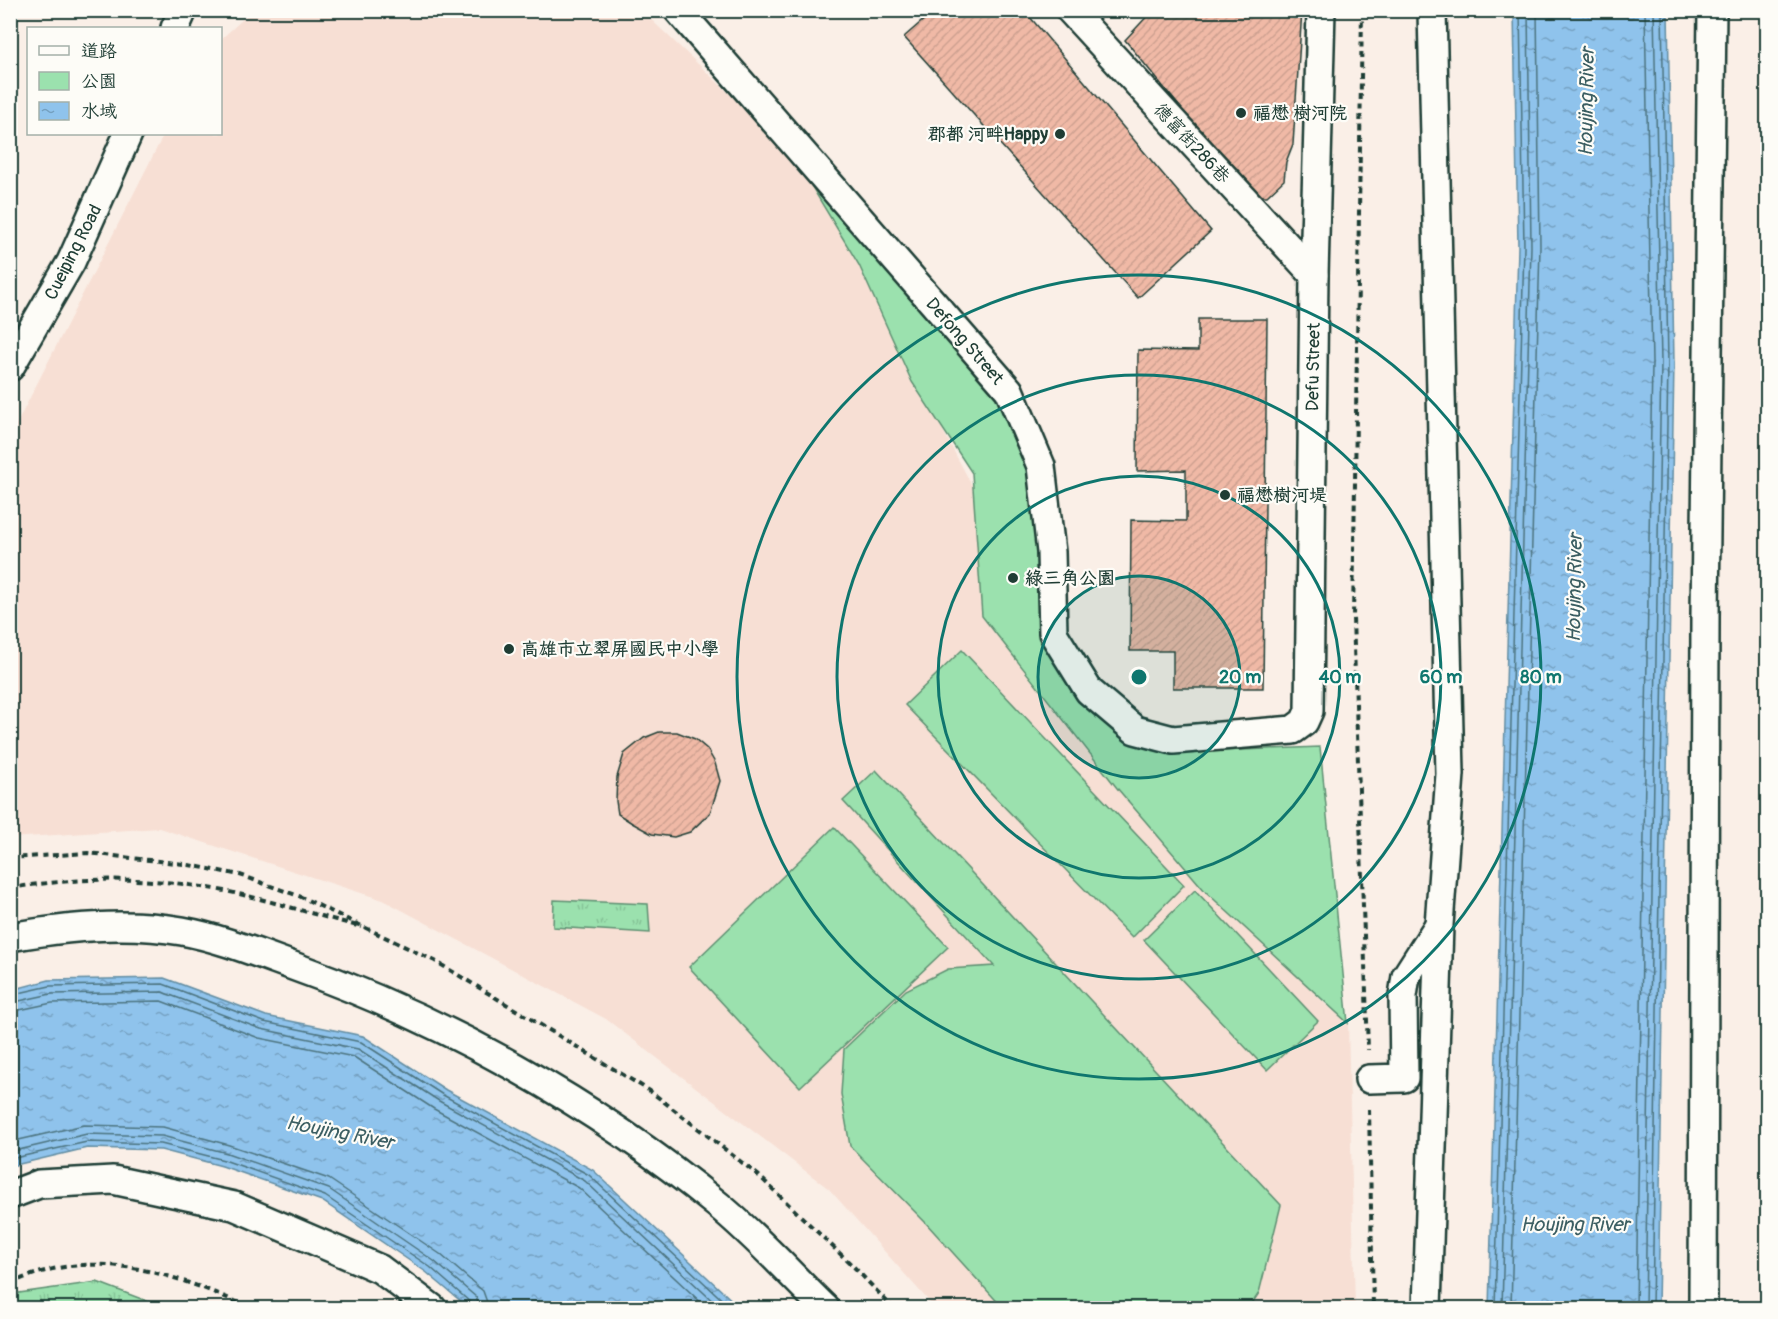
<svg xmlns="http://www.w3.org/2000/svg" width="1778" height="1319" font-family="Pangolin,'LXGW WenKai TC',sans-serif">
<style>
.built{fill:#f7dfd4}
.grass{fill:url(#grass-tufts);stroke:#5d8f71;stroke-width:1.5}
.park{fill:#9be1ae;stroke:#5d8f71;stroke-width:1.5}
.water{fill:url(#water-ripples);stroke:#628da2;stroke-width:1.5}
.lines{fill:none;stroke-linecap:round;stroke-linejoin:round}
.shore{stroke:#4c737e;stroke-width:1.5}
.building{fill:url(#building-hatch);stroke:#1f3d34;stroke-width:1.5}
.minor-casing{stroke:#1f3d34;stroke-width:32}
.path{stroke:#1f3d34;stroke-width:4;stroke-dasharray:6 4.5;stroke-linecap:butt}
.minor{stroke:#fdfcf7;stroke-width:27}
.ring{fill:none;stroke:#0f766e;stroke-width:3}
.poi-dot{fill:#1f3d34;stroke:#fdfcf7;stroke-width:2}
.labels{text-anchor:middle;stroke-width:4.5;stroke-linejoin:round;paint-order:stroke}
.poi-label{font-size:18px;font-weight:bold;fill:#1f3d34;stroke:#fdfcf7;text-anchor:start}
.street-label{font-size:18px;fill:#1f3d34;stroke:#fdfcf7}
.water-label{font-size:20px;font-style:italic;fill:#3b5e62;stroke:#fdfcf7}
.centre{fill:#0f766e;stroke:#fdfcf7;stroke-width:3}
.ring-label{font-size:18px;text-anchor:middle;font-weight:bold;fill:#0f766e;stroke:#fdfcf7;stroke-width:4.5;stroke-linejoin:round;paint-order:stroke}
</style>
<defs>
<pattern id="grass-tufts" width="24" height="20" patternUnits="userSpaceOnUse" patternTransform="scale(1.5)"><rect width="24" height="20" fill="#9be1ae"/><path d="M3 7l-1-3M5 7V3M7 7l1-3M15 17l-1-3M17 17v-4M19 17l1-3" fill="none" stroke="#85c296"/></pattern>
<pattern id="water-ripples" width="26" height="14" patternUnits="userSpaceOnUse" patternTransform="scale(1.5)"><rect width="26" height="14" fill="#8fc3ec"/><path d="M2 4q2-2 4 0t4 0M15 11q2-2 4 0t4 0" fill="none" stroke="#74a0c0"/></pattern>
<pattern id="building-hatch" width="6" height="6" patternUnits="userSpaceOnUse" patternTransform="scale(1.5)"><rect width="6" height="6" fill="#f0b9a6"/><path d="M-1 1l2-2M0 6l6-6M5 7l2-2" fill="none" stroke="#cda090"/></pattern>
</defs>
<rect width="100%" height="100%" fill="#faefe7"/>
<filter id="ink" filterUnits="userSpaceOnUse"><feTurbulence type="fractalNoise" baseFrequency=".0167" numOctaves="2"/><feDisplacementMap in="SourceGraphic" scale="12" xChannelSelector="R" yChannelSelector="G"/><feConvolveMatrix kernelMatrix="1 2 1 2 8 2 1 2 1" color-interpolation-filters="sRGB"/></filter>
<g filter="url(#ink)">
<!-- built -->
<path class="built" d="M252 11H642L791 152 859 265 912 382 933 412 974 489 982 616 1117 788 1325 1004 1348 1023 1355 1308H935L829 1189 606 1019 383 900 159 828 11 838V435L164 134H220L221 39Z"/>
<!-- grass -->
<g class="grass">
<path d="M554 900 648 904 650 933 553 927Z"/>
<path d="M97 1282 165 1308H11V1300L19 1293Z"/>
</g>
<!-- park -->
<g class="park">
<path d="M791 152 1009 390 1035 470 1049 642 1125 738 1166 753 1320 747 1348 1023 1205 891 1117 788 982 616 972 473 912 382 859 265Z"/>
<path d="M962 650 1184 885 1132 938 905 705Z"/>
<path d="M876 770 1281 1205 1259 1293 1249 1308H1003L925 1222 850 1146 841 1094 844 1049 906 990 948 969 994 966 843 801Z"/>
<path d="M834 827 948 947 800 1087 689 967Z"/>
<path d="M1195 890 1318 1021 1267 1070 1144 940Z"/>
</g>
<!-- water -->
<g class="water">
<path d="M1514 11H1668L1674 363 1658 1308H1489L1518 247Z"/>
<path d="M164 978 266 1016 363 1036 446 1090 593 1170 740 1308H469L426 1272 322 1201 222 1166 161 1150 87 1148 11 1166V990L49 980Z"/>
</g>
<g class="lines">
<!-- shore -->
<g class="shore">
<path d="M10 995 50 986 163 984 264 1022 361 1042 443 1095 589 1175 731 1308"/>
<path d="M10 1003 51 994 162 992 261 1029 358 1049 439 1101 585 1181 720 1308"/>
<path d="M10 1012 52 1003 161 1001 259 1038 354 1057 434 1109 579 1188 707 1308"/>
<path d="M10 1142 84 1125 163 1127 229 1145 329 1179 440 1254 483 1291 489 1308"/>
<path d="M10 1152 87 1134 162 1136 227 1153 329 1189 434 1261 476 1297 480 1308"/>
<path d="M10 1159 87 1142 161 1144 224 1160 325 1196 430 1267 470 1302 472 1308"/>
<path d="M1495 1308 1524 247 1520 10"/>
<path d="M1502 1308 1531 247 1528 10"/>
<path d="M1511 1308 1540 247 1537 10"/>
<path d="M1636 1308 1652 363 1645 10"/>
<path d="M1645 1308 1661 363 1654 10"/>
<path d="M1652 1308 1668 363 1662 10"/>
</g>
</g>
<!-- building -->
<g class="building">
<path d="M935 10H1024L1211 231 1138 298 904 37Z"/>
<path d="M1153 10H1302L1293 144 1286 162 1284 180 1267 196H1256L1239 179 1125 40Z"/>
<path d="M1198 319H1267L1263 688H1173V651H1130L1131 520 1186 521V470L1137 471 1138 350 1198 351Z"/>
<path d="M659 732H677L695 739 707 749 715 763 720 781 710 813 690 832 674 837 652 834 632 823 618 814 616 801 617 777 624 754 644 738Z"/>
</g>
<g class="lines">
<defs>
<g id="minor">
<path d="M678 10 1009 390 1041 466 1051 552 1053 633 1089 691 1135 730 1173 740 1293 730 1304 722 1309 711 1314 275 1321 10"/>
<path d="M1070 10 1314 275"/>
<path d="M175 28 183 10"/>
<path d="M10 367 71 262 128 134"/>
<path d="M10 937C65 927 127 921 182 931 220 938 257 953 293 966 444 1020 594 1103 718 1205 756 1236 790 1274 825 1308"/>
<path d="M1369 1079 1404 1078 1403 996 1406 976 1438 926"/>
<path d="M10 1195 39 1184 113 1180 234 1206 380 1269 432 1308"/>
<path d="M1427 1308 1439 925 1450 774 1432 10"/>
<path d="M1703 1308 1705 617 1712 10"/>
</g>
</defs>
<!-- minor casing -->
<use href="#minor" class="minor-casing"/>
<!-- path -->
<g class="path">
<path d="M1362 10 1353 618 1368 1050"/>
<path d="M10 858 88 853 184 864 240 875 299 896 435 961 650 1091 758 1175 854 1267 893 1308"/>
<path d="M10 888C74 878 139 876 202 887 256 895 310 914 362 927"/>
<path d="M1369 1109 1373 1308"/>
<path d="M10 1284C93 1244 173 1273 250 1308"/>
</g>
<!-- minor -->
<use href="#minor" class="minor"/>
</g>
</g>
<!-- distance rings -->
<circle cx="1139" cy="677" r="101" fill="#0f766e" fill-opacity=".12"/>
<g class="ring">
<circle cx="1139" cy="677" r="101"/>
<circle cx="1139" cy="677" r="201"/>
<circle cx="1139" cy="677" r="302"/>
<circle cx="1139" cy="677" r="402"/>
</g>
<!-- markers -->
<g class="poi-dot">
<circle cx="1241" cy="113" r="6"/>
<circle cx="1060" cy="134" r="6"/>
<circle cx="1225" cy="495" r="6"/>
<circle cx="1013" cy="578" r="6"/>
<circle cx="509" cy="649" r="6"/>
</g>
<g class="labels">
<!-- poi labels -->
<g class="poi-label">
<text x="1253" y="119">福懋 樹河院</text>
<text x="1048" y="140" text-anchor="end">郡都 河畔Happy</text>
<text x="1237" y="501">福懋樹河堤</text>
<text x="1025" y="584">綠三角公園</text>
<text x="521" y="655">高雄市立翠屏國民中小學</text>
</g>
<!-- street labels -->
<g class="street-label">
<text transform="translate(1192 143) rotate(47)" y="6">德富街286巷</text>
<text transform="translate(73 252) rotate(-63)" y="6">Cueiping Road</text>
<text transform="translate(965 341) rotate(49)" y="6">Defong Street</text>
<text transform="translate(1313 367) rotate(-89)" y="6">Defu Street</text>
</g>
<!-- water labels -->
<g class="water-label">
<text transform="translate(1586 102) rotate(-89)" y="7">Houjing River</text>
<text transform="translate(1574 588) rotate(-89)" y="7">Houjing River</text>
<text transform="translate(340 1132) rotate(11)" y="7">Houjing River</text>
<text x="1575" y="1231">Houjing River</text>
</g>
</g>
<circle cx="1139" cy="677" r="9" class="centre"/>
<g class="ring-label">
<text x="1240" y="683">20 m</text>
<text x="1340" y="683">40 m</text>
<text x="1441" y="683">60 m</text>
<text x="1541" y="683">80 m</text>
</g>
<!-- margin -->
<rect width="1778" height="1319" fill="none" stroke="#fdfcf7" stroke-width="36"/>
<rect x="18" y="18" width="1742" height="1283" fill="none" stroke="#1f3d34" stroke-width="2" filter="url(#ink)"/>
<!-- legend -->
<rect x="27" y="27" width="195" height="108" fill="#fdfcf7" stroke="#a4b0a9" stroke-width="1.5"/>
<rect x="39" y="46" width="30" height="9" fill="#fdfcf7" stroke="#a4b0a9" stroke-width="1.5"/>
<text x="81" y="57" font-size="18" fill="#1f3d34">道路</text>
<rect x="39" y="72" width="30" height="18" fill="#9be1ae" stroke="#a4b0a9" stroke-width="1.5"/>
<text x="81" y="87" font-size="18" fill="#1f3d34">公園</text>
<rect x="39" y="102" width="30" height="18" fill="url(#water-ripples)" stroke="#a4b0a9" stroke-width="1.5"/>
<text x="81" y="117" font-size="18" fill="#1f3d34">水域</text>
</svg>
